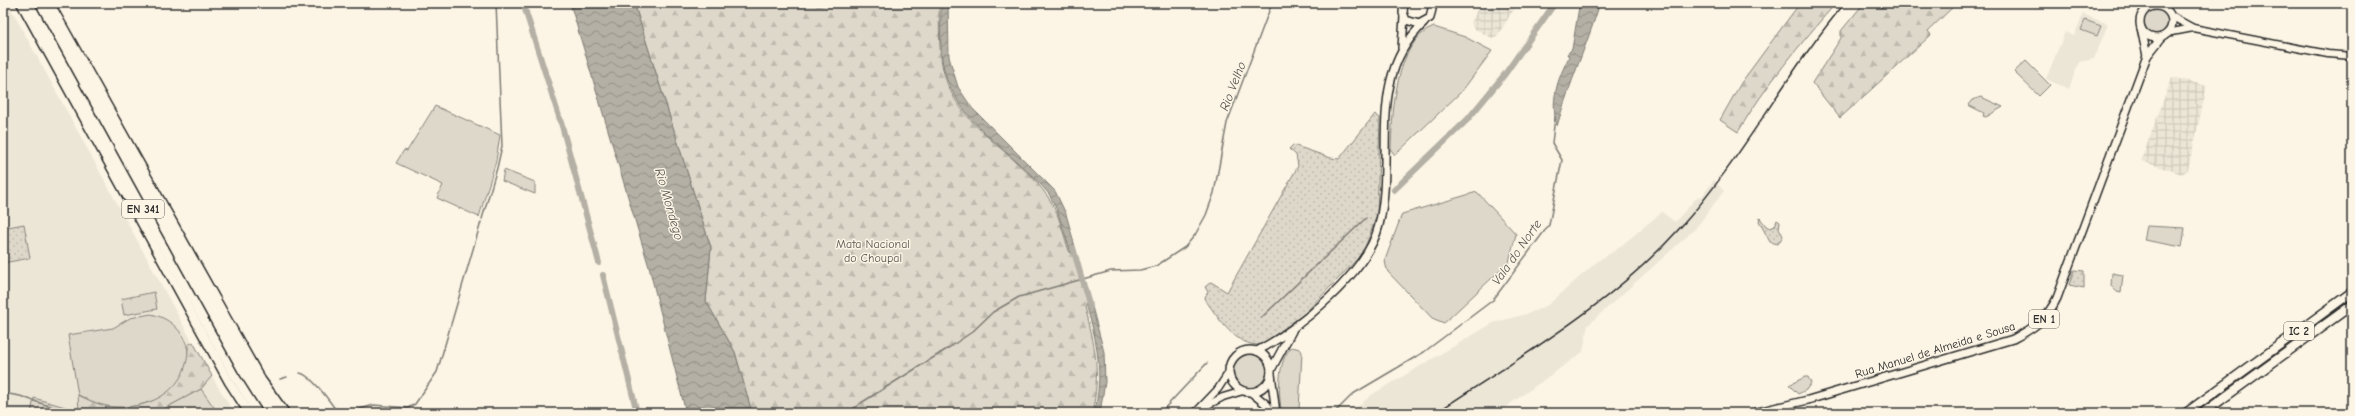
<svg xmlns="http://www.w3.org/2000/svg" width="2355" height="416" font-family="'Comic Neue',sans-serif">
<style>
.built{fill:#ece6d7}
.industrial{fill:url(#industrial-grid)}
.green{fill:#ded8ca;stroke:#84827a}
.forest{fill:url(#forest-firs);stroke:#84827a}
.garden{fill:url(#garden-dots);stroke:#84827a}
.water{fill:url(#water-waves);stroke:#7d7b74}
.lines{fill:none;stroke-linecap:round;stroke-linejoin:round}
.stream{stroke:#7d7b74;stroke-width:1.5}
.canal{stroke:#b4b0a5;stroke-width:6}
.secondary-casing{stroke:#2b2b2b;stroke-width:9}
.primary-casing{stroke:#2b2b2b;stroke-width:10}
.highway-casing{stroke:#2b2b2b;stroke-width:11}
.secondary{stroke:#fcf5e5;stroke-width:6}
.primary{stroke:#fcf5e5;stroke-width:7}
.highway{stroke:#fcf5e5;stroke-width:8}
.rail{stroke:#2b2b2b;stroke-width:1.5}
.labels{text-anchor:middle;stroke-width:3;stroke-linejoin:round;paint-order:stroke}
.shield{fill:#fcf5e5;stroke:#6a6863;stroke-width:1}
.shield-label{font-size:11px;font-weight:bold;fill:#2b2b2b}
.park-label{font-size:12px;fill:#585653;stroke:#fcf5e5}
.street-label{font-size:12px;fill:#2b2b2b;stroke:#fcf5e5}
.water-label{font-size:13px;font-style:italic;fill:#545350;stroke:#fcf5e5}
</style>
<defs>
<pattern id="industrial-grid" width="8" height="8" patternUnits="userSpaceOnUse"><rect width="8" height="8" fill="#ece6d7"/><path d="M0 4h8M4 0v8" fill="none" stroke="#cbc5b9"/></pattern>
<pattern id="forest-firs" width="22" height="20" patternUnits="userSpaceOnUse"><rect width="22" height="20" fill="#ded8ca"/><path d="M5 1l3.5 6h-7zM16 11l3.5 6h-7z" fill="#bfbaae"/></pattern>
<pattern id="garden-dots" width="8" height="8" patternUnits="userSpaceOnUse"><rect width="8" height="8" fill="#ded8ca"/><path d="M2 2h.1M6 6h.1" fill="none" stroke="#bfbaae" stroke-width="1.8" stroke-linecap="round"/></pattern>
<pattern id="water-waves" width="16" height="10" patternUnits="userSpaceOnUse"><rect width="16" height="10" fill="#b4b0a5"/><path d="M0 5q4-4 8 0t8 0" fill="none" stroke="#938f87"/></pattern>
</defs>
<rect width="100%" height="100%" fill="#fcf5e5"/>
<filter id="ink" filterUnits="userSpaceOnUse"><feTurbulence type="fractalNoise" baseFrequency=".025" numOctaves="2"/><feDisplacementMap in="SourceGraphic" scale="8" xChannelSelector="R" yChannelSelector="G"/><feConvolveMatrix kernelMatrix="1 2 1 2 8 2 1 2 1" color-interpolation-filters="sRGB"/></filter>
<g filter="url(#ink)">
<!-- built -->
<g class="built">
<path d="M3 3H7L15 16 205 365 234 413H3Z"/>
<path d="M2083 14 2108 24 2094 59 2079 62 2069 89 2046 79 2065 32 2074 36Z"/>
<path d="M1714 180 1724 191 1695 229 1588 325 1583 352 1497 413H1350L1373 394 1493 323 1530 313 1548 305 1599 260 1616 250 1662 212 1675 222 1698 196 1701 198Z"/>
</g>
<!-- industrial -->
<g class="industrial">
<path d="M1480 3H1518L1497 36 1492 38 1473 28 1471 23Z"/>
<path d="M2172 77 2207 86 2188 170 2182 174 2141 161Z"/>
</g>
<!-- green -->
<g class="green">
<circle cx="2157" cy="22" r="13"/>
<path d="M2085 20 2101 26 2097 36 2081 30Z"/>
<path d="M1434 27 1465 37 1492 51 1462 91 1395 155 1391 150C1392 116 1395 40 1434 27Z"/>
<path d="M2026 61 2050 85 2039 96 2014 72Z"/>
<path d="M1981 97 2003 107 1986 117 1983 116 1984 113 1968 105 1972 100Z"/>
<path d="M435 106 500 135 496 161 479 217 437 198 443 185 396 163 404 150 407 151Z"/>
<path d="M504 170 535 182V194L502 181Z"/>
<path d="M1477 192 1516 234 1509 262 1444 323 1432 318 1388 272 1386 266 1385 260 1402 214Z"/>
<path d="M2147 226 2185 228 2182 247 2144 240Z"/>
<path d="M2112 273 2123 275 2121 293 2117 292 2111 286Z"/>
<path d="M154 292 157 309 124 315 121 299Z"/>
<path d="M151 314C182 320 200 354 180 382 166 400 135 409 113 407 100 406 89 400 78 395L68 335 113 328 130 318Z"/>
<path d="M1292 347 1300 349 1302 352 1299 410 1297 413H1282C1278 396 1277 359 1292 347Z"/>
<circle cx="1251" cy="371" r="17"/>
<path d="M1805 377H1808L1811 383 1806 390 1798 394 1789 385Z"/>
<path d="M201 389 218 413H156Z"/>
</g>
<!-- forest -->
<g class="forest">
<path d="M634 3H939C940 32 937 63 950 90 971 134 1021 157 1048 197 1059 213 1063 233 1069 251L1073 255 1087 300 1085 307C1095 345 1101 373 1092 413H752L735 352 706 301 711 248Z"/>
<path d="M1800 3H1836C1801 43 1765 86 1738 132L1720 120 1741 83Z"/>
<path d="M1864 3H1877L1882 8 1887 3H1957L1928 31 1931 35 1840 118 1812 83 1841 38V31Z"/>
<path d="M193 342 212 376 201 389 156 413H31L34 398 79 411 78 395C89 400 100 406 113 407 152 410 190 388 188 345Z"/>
</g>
<!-- garden -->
<g class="garden">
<path d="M1375 114 1380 118 1377 215 1363 253 1304 314 1261 345C1235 346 1220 320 1206 301L1205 297 1208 292 1205 287 1211 282 1227 292 1298 166 1296 155 1289 149 1293 145 1331 158 1339 159Z"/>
<path d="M1760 218 1766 226 1770 228 1775 226 1777 220 1780 222 1779 228 1783 236 1778 244 1770 242 1759 221Z"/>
<path d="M24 224 30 258 3 263V228Z"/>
<path d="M2074 270 2084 271V288L2069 285Z"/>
</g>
<!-- water -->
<g class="water">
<path d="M570 3H634L711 248 706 301 735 352 752 413H686L649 267Z"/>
<path d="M941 3H948L949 57 958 87 972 108 1055 191 1066 214 1077 254 1073 255 1071 253 1057 210 1049 194C1015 153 958 124 944 70 939 49 941 25 941 3Z"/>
<path d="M1584 3H1600C1587 45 1569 84 1557 126 1550 101 1557 80 1569 57L1567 54 1572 49 1579 7Z"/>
<path d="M1090 299 1104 352 1105 382 1100 413H1094C1104 375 1097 340 1086 304L1087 300Z"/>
</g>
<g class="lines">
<!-- stream -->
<g class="stream">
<path d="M482 219 497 168 502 146 496 3"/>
<path d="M1261 318 1366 218"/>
<path d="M300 373C312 375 331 403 338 413"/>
<path d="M280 379 287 377"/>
<path d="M3 393 20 396 69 413"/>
<path d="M346 413 374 405 408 408 415 404 437 372 481 222"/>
<path d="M847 413 861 403 947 349 972 332 993 312 1019 297 1111 271 1140 270 1156 266 1185 247 1195 235 1206 215 1214 193 1227 123 1272 3"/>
<path d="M1160 413 1207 363"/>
<path d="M1334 413 1353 394 1424 352 1493 300 1549 225 1562 160 1552 143 1555 117"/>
</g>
<!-- canal -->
<g class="canal">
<path d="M523 3 562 126 599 263"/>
<path d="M1394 190 1468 119 1505 74 1555 3"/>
<path d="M1073 248 1090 307"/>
<path d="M603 275 637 413"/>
</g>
<defs>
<g id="secondary">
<path d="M2171 16 2193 28 2328 54 2352 56"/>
<path d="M2167 33 2193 28"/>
<path d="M1204 407 1223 397 1243 391"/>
<path d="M1195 413 1218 389 1229 372"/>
</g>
<g id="primary">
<path d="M1404 3 1403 13 1406 20 1419 24 1430 18 1432 9 1431 3"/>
<circle cx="2156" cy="22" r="16"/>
<path d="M2141 28 2147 56"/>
<path d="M1402 48 1404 16"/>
<circle cx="1250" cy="371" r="21"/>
<path d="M1257 351C1298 330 1368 272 1379 225 1396 156 1365 78 1424 23"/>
<path d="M1271 370 1292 331"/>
<path d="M1271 374 1276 413"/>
<path d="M1251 392 1267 405 1271 413"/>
<path d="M1753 413 1808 400 2013 339C2034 328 2047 319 2057 298L2147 56 2162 37"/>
</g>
<g id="highway">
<path d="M21 3 229 382 249 413"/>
<path d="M29 3 234 375 258 413"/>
<path d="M2186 413 2352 292"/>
<path d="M2203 413 2352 305"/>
</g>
</defs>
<!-- secondary casing -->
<use href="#secondary" class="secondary-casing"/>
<!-- primary casing -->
<use href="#primary" class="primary-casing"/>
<!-- highway casing -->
<use href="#highway" class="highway-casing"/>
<!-- secondary -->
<use href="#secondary" class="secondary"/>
<!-- primary -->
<use href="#primary" class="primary"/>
<!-- highway -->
<use href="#highway" class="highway"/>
<!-- rail -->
<g class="rail">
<path d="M55 3 234 322 265 377 291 413"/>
<path d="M1436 413C1520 357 1611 305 1679 229 1742 160 1785 74 1845 3"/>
</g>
</g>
</g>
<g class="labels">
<!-- shield labels -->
<g class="shield">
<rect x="122" y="200" width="42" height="18" rx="3"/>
<rect x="2029" y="310" width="30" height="18" rx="3"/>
<rect x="2284" y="322" width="30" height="18" rx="3"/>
</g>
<g class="shield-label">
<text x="143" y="213">EN 341</text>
<text x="2044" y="323">EN 1</text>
<text x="2299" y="335">IC 2</text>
</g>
<!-- park labels -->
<g class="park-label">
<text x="873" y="248">Mata Nacional<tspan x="873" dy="14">do Choupal</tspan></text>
</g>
<!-- street labels -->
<g class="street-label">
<text transform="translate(1935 350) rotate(-17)" y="4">Rua Manuel de Almeida e Sousa</text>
</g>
<!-- water labels -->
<g class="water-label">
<text transform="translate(1232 86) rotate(-69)" y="5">Rio Velho</text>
<text transform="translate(670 204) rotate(74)" y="5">Rio Mondego</text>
<text transform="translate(1516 252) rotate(-55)" y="5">Vala do Norte</text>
</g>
</g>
<!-- margin -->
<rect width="2355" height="416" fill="none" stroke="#fcf5e5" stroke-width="16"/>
<rect x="8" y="8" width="2339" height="400" fill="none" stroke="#2b2b2b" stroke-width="1.5" filter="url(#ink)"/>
</svg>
